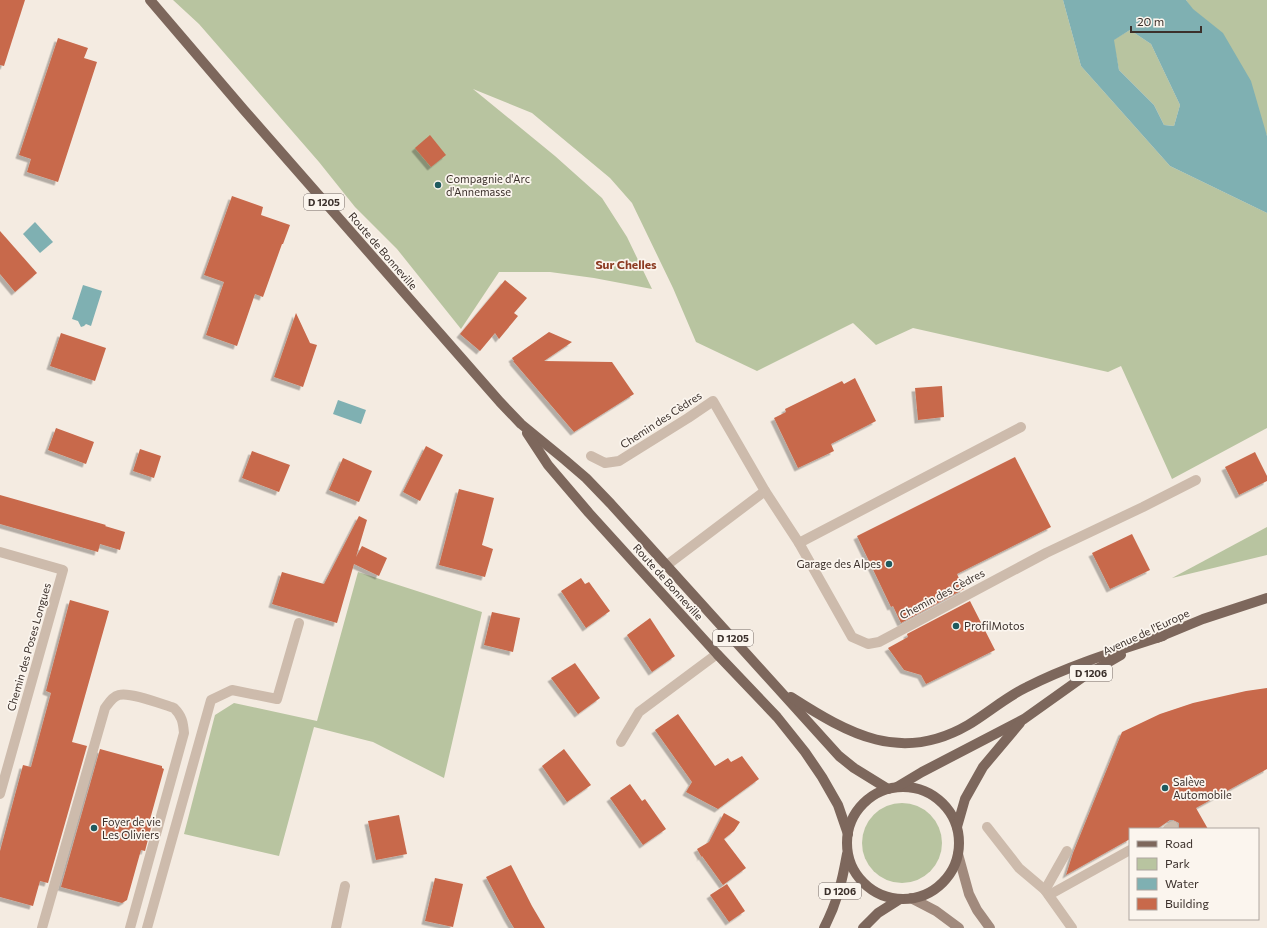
<svg xmlns="http://www.w3.org/2000/svg" width="1267" height="928" font-family="Commissioner,sans-serif">
<style>
.green{fill:#b8c4a0}
.water{fill:#7fb0b2;fill-rule:evenodd}
.building{fill:#c8694b;filter:url(#shadow)}
.lines{fill:none;stroke-linecap:round;stroke-linejoin:round}
.service{stroke:#cdbbac;stroke-width:10}
.minor{stroke:#cdbbac;stroke-width:10}
.secondary{stroke:#a18a7d;stroke-width:10}
.primary{stroke:#7d675c;stroke-width:10}
.poi-dot{fill:#1f5a5e;stroke:#fbf5ee;stroke-width:1.5}
.labels{text-anchor:middle;stroke-width:3.5;stroke-linejoin:round;paint-order:stroke}
.shield{fill:#fbf5ee;stroke:#756b66;stroke-width:1}
.shield-label{font-size:10px;font-weight:bold;fill:#3b302b}
.poi-label{font-size:11px;fill:#3b302b;stroke:#fbf5ee;text-anchor:start}
.street-label{font-size:11px;fill:#3b302b;stroke:#fbf5ee}
.neighbourhood-label{font-size:12px;font-weight:bold;fill:#8c3b22;stroke:#fbf5ee}
</style>
<defs>
<filter id="shadow"><feDropShadow dx="-3.5" dy="3.5" stdDeviation="0" flood-color="#0004"/></filter>
</defs>
<rect width="100%" height="100%" fill="#f4ebe1"/>
<!-- green -->
<g class="green">
<path d="M173 0H1063L1081 66 1170 166 1267 213V428L1172 479 1121 366 1108 372 913 328 876 345 853 323 757 371 696 342 673 288 632 203 610 178 532 113 473 89 555 156 602 198 627 237 652 289 594 278 550 272H499L461 329 397 249 355 207 319 162 199 24Z"/>
<path d="M1186 0H1267V136L1223 34 1192 9Z"/>
<path d="M1130 30 1151 44 1180 105 1174 126 1164 125 1154 105 1119 70 1113 40Z"/>
<path d="M1267 527V555L1172 578Z"/>
<path d="M358 572 482 612 444 778 373 742 314 727 279 856 184 834 215 715 234 703 317 721Z"/>
<circle cx="902" cy="843" r="40"/>
</g>
<!-- water -->
<g class="water">
<path d="M1063 0H1186L1193 9 1223 33 1251 81 1267 136V213L1170 166 1081 66ZM1130 30 1151 44 1180 105 1174 126 1164 125 1154 105 1119 70 1114 40Z"/>
<path d="M35 222 53 242 40 253 23 234Z"/>
<path d="M83 285 102 291 91 326 86 324 84 326 81 327 78 321 72 319Z"/>
<path d="M338 400 366 410 361 424 333 414Z"/>
</g>
<!-- building -->
<g class="building">
<path d="M0 0H25L4 66 0 65Z"/>
<path d="M58 38 88 48 84 58 97 62 58 182 27 172 31 159 19 155Z"/>
<path d="M430 135 446 155 431 167 415 148Z"/>
<path d="M232 196 263 207 261 215 290 225 283 244H282L263 297 255 294 237 346 206 335 224 282 204 275Z"/>
<path d="M0 231 37 273 15 292 0 274Z"/>
<path d="M505 280 527 298 514 313 518 316 499 339 495 333 480 351 460 334Z"/>
<path d="M296 313 310 343 317 345 303 387 274 377Z"/>
<path d="M549 332 572 342 544 361 612 362 634 394 574 432 513 361H514L512 358Z"/>
<path d="M61 333 106 348 95 381 50 366Z"/>
<path d="M855 378 876 421 831 444 834 451 798 468 774 418 786 412 785 409 842 381 844 384Z"/>
<path d="M942 386 944 417 918 420 915 388Z"/>
<path d="M56 428 94 442 86 464 48 450Z"/>
<path d="M426 446 443 455 420 501 403 492Z"/>
<path d="M140 449 161 456 154 478 133 471Z"/>
<path d="M252 451 290 465 279 492 242 478Z"/>
<path d="M1255 452 1267 476V481L1239 495 1225 467Z"/>
<path d="M1015 457 1051 527 957 574 964 589 901 623 893 606 891 607 857 536Z"/>
<path d="M343 458 372 471 359 502 329 490Z"/>
<path d="M459 489 494 498 482 545 493 549 485 577 439 565Z"/>
<path d="M0 495 106 525 105 526 125 532 120 550 100 544 98 552 0 524Z"/>
<path d="M359 516 367 520 356 557 362 546 387 558 379 576 354 564 337 623 272 604 282 572 324 584Z"/>
<path d="M1132 534 1150 570 1110 589 1092 553Z"/>
<path d="M581 578 585 584 589 582 610 611 586 628 561 591Z"/>
<path d="M70 600 109 611 72 742 87 746 48 883 40 881 33 906 0 897V851L23 765 31 767 51 693 46 691Z"/>
<path d="M970 601 995 650 926 684 921 675 904 670 888 648 908 637 907 634Z"/>
<path d="M492 612 520 618 513 652 484 645Z"/>
<path d="M650 618 675 656 652 672 627 635Z"/>
<path d="M575 663 600 698 578 714 551 678Z"/>
<path d="M1267 688V769L1196 808 1208 829H1179V823L1173 820H1170L1157 829H1130V839L1066 875 1073 853 1122 732 1160 714 1193 703 1246 691Z"/>
<path d="M678 714 715 766 728 758 731 762 742 756 759 779 718 809 686 792 692 782 655 730Z"/>
<path d="M100 749 162 766V768L164 769 149 823 152 824 145 851 141 850 127 900 122 903 61 887Z"/>
<path d="M564 749 591 785 567 802 542 766Z"/>
<path d="M630 784 642 801 645 799 666 829 643 845 610 798Z"/>
<path d="M724 813 740 822 734 831 724 839 746 868 723 885 702 856 700 858 701 856 697 849 709 842Z"/>
<path d="M399 815 407 854 376 860 368 821Z"/>
<path d="M511 865 532 906 545 928H514L508 918 486 877Z"/>
<path d="M435 878 463 884 453 927 425 921Z"/>
<path d="M727 884 745 911 729 922 710 895Z"/>
</g>
<g class="lines">
<!-- service -->
<g class="service">
<path d="M799 543 1021 427"/>
<path d="M621 742 639 712 717 654"/>
<path d="M987 827 1019 868 1045 890"/>
<path d="M1168 829 1173 826"/>
<path d="M1067 851 1045 890 1072 928"/>
<path d="M1049 895 1130 850"/>
<path d="M42 928 105 708C109 703 113 696 119 695 131 692 161 704 174 708 182 716 183 722 184 733L130 928"/>
<path d="M147 928 211 700 232 690 277 699 299 623"/>
<path d="M336 928 345 886"/>
</g>
<!-- minor -->
<g class="minor">
<path d="M591 456 605 463 619 461 688 418 713 401 765 491 799 543 852 637 868 644 879 642 1046 553 1143 507 1196 480"/>
<path d="M0 552 63 570 0 794"/>
<path d="M667 565 765 491"/>
</g>
<!-- secondary -->
<g class="secondary">
<path d="M958 854 969 894 977 910 990 928"/>
<path d="M911 898 936 911 959 928"/>
</g>
<!-- primary -->
<g class="primary">
<path d="M150 0 244 110 500 402 521 424 565 460 586 478 611 504 839 756 854 768 888 789"/>
<path d="M527 433 548 465 589 513 717 654 777 717 805 752 822 777 838 805 848 834"/>
<path d="M1157 638 1203 619 1267 598"/>
<path d="M791 697C849 734 901 764 968 725 988 713 1006 697 1027 687 1070 665 1117 651 1163 636"/>
<circle cx="903" cy="843" r="56"/>
<path d="M897 787 922 772 1024 719 1083 677 1121 655"/>
<path d="M957 827 965 799 983 767 1020 723"/>
<path d="M824 928C837 903 842 882 847 854"/>
<path d="M863 928 878 913 900 899"/>
</g>
</g>
<!-- markers -->
<g class="poi-dot">
<circle cx="438" cy="185" r="4"/>
<circle cx="889" cy="564" r="4"/>
<circle cx="956" cy="626" r="4"/>
<circle cx="1165" cy="788" r="4"/>
<circle cx="94" cy="828" r="4"/>
</g>
<g class="labels">
<!-- shield labels -->
<g class="shield">
<rect x="304" y="194" width="40" height="16" rx="3"/>
<rect x="713" y="630" width="40" height="16" rx="3"/>
<rect x="1070" y="665" width="42" height="16" rx="3"/>
<rect x="819" y="883" width="42" height="16" rx="3"/>
</g>
<g class="shield-label">
<text x="324" y="206">D 1205</text>
<text x="733" y="642">D 1205</text>
<text x="1091" y="677">D 1206</text>
<text x="840" y="895">D 1206</text>
</g>
<!-- poi labels -->
<g class="poi-label">
<text x="446" y="183">Compagnie d'Arc<tspan x="446" dy="13">d'Annemasse</tspan></text>
<text x="881" y="568" text-anchor="end">Garage des Alpes</text>
<text x="964" y="630">ProfilMotos</text>
<text x="1173" y="786">Salève<tspan x="1173" dy="13">Automobile</tspan></text>
<text x="102" y="826">Foyer de vie<tspan x="102" dy="13">Les Oliviers</tspan></text>
</g>
<!-- street labels -->
<g class="street-label">
<text transform="translate(383 251) rotate(49)" y="4">Route de Bonneville</text>
<text transform="translate(661 420) rotate(-33)" y="4">Chemin des Cèdres</text>
<text transform="translate(668 582) rotate(48)" y="4">Route de Bonneville</text>
<text transform="translate(942 594) rotate(-28)" y="4">Chemin des Cèdres</text>
<text transform="translate(1146 632) rotate(-25)" y="4">Avenue de l'Europe</text>
<text transform="translate(29 647) rotate(-74)" y="4">Chemin des Poses Longues</text>
</g>
<!-- neighbourhood labels -->
<g class="neighbourhood-label">
<text x="626" y="269">Sur Chelles</text>
</g>
</g>
<!-- legend -->
<rect x="1129" y="828" width="130" height="92" fill="#fbf5ee" stroke="#aea6a0"/>
<rect x="1137" y="841" width="20" height="6" fill="#7d675c" stroke="#aea6a0"/>
<text x="1165" y="848" font-size="12" fill="#3b302b">Road</text>
<rect x="1137" y="858" width="20" height="12" fill="#b8c4a0" stroke="#aea6a0"/>
<text x="1165" y="868" font-size="12" fill="#3b302b">Park</text>
<rect x="1137" y="878" width="20" height="12" fill="#7fb0b2" stroke="#aea6a0"/>
<text x="1165" y="888" font-size="12" fill="#3b302b">Water</text>
<rect x="1137" y="898" width="20" height="12" fill="#c8694b" stroke="#aea6a0"/>
<text x="1165" y="908" font-size="12" fill="#3b302b">Building</text>
<!-- scale -->
<path d="M1131 26v6h70v-6" fill="none" stroke="#3b302b" stroke-width="2"/>
<text x="1137" y="26" font-size="12" fill="#3b302b" stroke="#fbf5ee" stroke-width="3" paint-order="stroke">20 m</text>
</svg>
